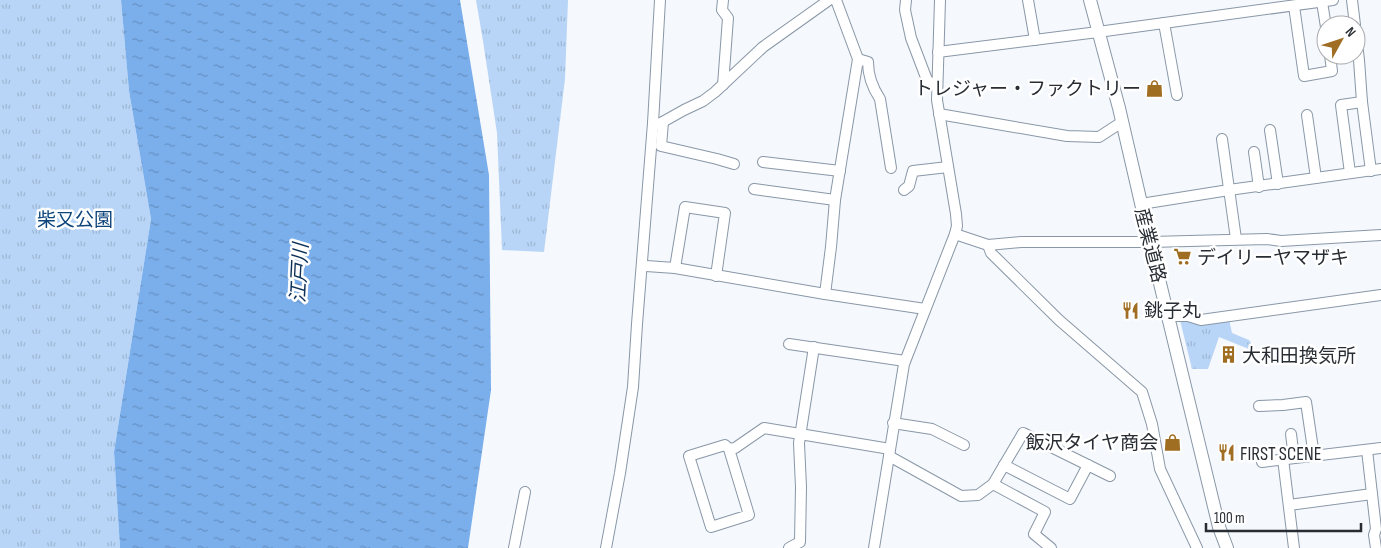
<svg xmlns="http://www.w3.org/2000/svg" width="1381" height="548" font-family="'Sofia Sans Condensed','Noto Sans JP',sans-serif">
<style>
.park{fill:url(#park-tufts)}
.water{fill:url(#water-ripples)}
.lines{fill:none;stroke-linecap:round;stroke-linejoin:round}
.minor-casing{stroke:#8997a7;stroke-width:12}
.major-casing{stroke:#8997a7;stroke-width:14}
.minor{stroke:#fff;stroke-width:10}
.major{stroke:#fff;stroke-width:12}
.labels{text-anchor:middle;stroke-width:5;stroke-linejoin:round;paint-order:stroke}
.poi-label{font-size:19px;fill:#282d34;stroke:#fff;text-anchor:start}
.park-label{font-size:19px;fill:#0e457c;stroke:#fff}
.street-label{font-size:19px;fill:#282d34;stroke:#fff}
.water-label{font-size:20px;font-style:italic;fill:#0b3057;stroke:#fff}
</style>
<defs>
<pattern id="park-tufts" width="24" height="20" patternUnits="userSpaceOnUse" patternTransform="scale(1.25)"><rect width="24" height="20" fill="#b8d5f7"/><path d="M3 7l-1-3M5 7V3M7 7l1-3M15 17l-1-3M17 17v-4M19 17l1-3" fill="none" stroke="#9eb7d4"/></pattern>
<pattern id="water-ripples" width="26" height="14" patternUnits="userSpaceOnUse" patternTransform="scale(1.25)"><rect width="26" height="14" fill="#7bafec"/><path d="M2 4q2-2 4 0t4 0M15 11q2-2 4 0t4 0" fill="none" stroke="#658fc0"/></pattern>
</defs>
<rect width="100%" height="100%" fill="#f5f8fc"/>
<!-- park -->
<g class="park">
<path d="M0 0H121L129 91 151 219 114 452 120 548H0Z"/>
<path d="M476 0H568L565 79 544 252 502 250 497 133 483 41Z"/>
<path d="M1229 319 1232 333 1249 340 1251 343 1249 349 1219 337 1208 369H1192L1180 320Z"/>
</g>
<!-- water -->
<path class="water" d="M121 0H460L489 175 491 390 468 548H120L114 452 151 219 129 91Z"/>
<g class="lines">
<defs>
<g id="minor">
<path d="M906 0 905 10 911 38 927 80 937 87"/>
<path d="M1028 0 1035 40"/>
<path d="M1352 0 1355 25"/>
<path d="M1322 2 1326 27"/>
<path d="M1294 6 1304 76 1332 71 1330 55"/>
<path d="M1164 23 1177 95"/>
<path d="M1356 35 1359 60 1362 102 1371 171"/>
<path d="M938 52 1098 32 1333 0"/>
<path d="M858 59 868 62C868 76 872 87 880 99L891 168"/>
<path d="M723 85 728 18 722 10 723 0"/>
<path d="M939 114 1067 136 1099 137 1122 122"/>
<path d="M1307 115 1316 178"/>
<path d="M663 122 661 146 717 159 734 164"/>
<path d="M653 123 659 124 684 110 703 101 715 92 763 47 829 0"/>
<path d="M1270 130 1278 184"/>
<path d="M1222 139 1236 239"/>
<path d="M1254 152 1259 187"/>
<path d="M763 162 840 171"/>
<path d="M1350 173 1341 105 1362 102"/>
<path d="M754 189 835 200"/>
<path d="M904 190 909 186 913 171 948 167"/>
<path d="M1141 204 1229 190 1381 169"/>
<path d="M955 234 988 245 1021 242H1150L1267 239 1281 241 1381 235"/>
<path d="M988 245 991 253 1059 320 1142 392 1152 424 1160 469 1197 548"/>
<path d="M646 266 675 268 825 294 925 309"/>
<path d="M675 268 685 207 725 213 716 276"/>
<path d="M825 294 831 247 835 200 858 59 836 0"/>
<path d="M1169 316H1188L1201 320 1381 295"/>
<path d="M789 344 905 361"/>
<path d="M1259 406 1283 405 1306 402 1314 456"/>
<path d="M893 423 932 429 964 445"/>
<path d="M1291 434 1294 458"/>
<path d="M729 449 749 515 711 527 689 456 725 445 729 449 735 448 764 428 890 449"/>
<path d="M1367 450 1376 529 1374 535 1376 548"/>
<path d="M889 456 961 496 978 495 993 484 1023 433 1110 476"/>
<path d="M1283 459 1294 548"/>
<path d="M1262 462 1381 448"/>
<path d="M1004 465 1070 499 1088 465"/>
<path d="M993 484 1045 512 1034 534 1051 548"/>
<path d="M1289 505 1372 494"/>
<path d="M514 548 525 492"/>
<path d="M606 548 620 473 633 387 637 324 653 123 660 0"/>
<path d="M789 548 800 542 801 487 799 443 814 347"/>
<path d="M874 548 904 364 955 234 957 226 956 214 937 100 940 0"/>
</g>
<path id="major" d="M1090 0 1119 108 1150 242 1219 527 1227 548"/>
</defs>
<!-- minor casing -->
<use href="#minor" class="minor-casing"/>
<!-- major casing -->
<use href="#major" class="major-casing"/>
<!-- minor -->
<use href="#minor" class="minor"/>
<!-- major -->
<use href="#major" class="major"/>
</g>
<!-- icons -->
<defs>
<symbol id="shop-bare" viewBox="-9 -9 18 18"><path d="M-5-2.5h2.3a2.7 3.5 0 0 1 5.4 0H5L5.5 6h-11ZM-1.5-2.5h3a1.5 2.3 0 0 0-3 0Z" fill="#a06e23" stroke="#fff" stroke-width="2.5" paint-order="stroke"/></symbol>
<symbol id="supermarket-bare" viewBox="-9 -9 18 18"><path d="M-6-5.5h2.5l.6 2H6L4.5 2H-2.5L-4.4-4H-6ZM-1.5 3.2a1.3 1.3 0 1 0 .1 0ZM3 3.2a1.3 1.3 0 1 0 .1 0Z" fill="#a06e23" stroke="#fff" stroke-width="2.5" paint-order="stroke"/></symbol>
<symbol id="restaurant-bare" viewBox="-9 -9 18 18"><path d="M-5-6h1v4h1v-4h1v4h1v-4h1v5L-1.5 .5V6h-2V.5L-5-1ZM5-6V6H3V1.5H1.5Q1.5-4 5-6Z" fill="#a06e23" stroke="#fff" stroke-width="2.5" paint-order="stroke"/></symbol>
<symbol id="building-bare" viewBox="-9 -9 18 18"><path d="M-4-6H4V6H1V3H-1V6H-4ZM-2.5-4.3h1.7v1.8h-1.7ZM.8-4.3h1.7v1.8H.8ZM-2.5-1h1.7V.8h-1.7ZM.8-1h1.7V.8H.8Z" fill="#a06e23" stroke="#fff" stroke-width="2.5" paint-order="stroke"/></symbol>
</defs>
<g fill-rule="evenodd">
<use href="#shop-bare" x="1142" y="76" width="25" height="25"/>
<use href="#supermarket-bare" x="1170" y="244" width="25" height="25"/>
<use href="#restaurant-bare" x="1118" y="298" width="25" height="25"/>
<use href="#building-bare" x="1216" y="342" width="25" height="25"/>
<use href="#shop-bare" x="1160" y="430" width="25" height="25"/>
<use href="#restaurant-bare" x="1214" y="440" width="25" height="25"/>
</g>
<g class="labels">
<!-- poi labels -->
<g class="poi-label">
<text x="1141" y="95" text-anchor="end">トレジャー・ファクトリー</text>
<text x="1197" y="264">デイリーヤマザキ</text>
<text x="1144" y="317">銚子丸</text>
<text x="1242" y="362">大和田換気所</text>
<text x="1158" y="449" text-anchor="end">飯沢タイヤ商会</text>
<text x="1240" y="460">FIRST SCENE</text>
</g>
<!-- park labels -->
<g class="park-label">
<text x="75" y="226">柴又公園</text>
</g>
<!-- street labels -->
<g class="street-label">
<text transform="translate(1151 245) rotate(76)" y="7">産業道路</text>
</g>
<!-- water labels -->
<g class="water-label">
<text transform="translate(299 273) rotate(-87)" y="7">江戸川</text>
</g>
</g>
<!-- north arrow -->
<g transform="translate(1341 40) rotate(50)"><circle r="24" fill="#ffffff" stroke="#a9abae"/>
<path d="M0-4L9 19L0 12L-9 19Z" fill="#a06e23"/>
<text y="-8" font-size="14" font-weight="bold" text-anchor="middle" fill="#282d34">N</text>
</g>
<!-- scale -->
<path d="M1206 523v8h155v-8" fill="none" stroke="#282d34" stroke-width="2.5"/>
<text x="1214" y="523" font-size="15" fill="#282d34" stroke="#ffffff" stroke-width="4" paint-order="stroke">100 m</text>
</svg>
